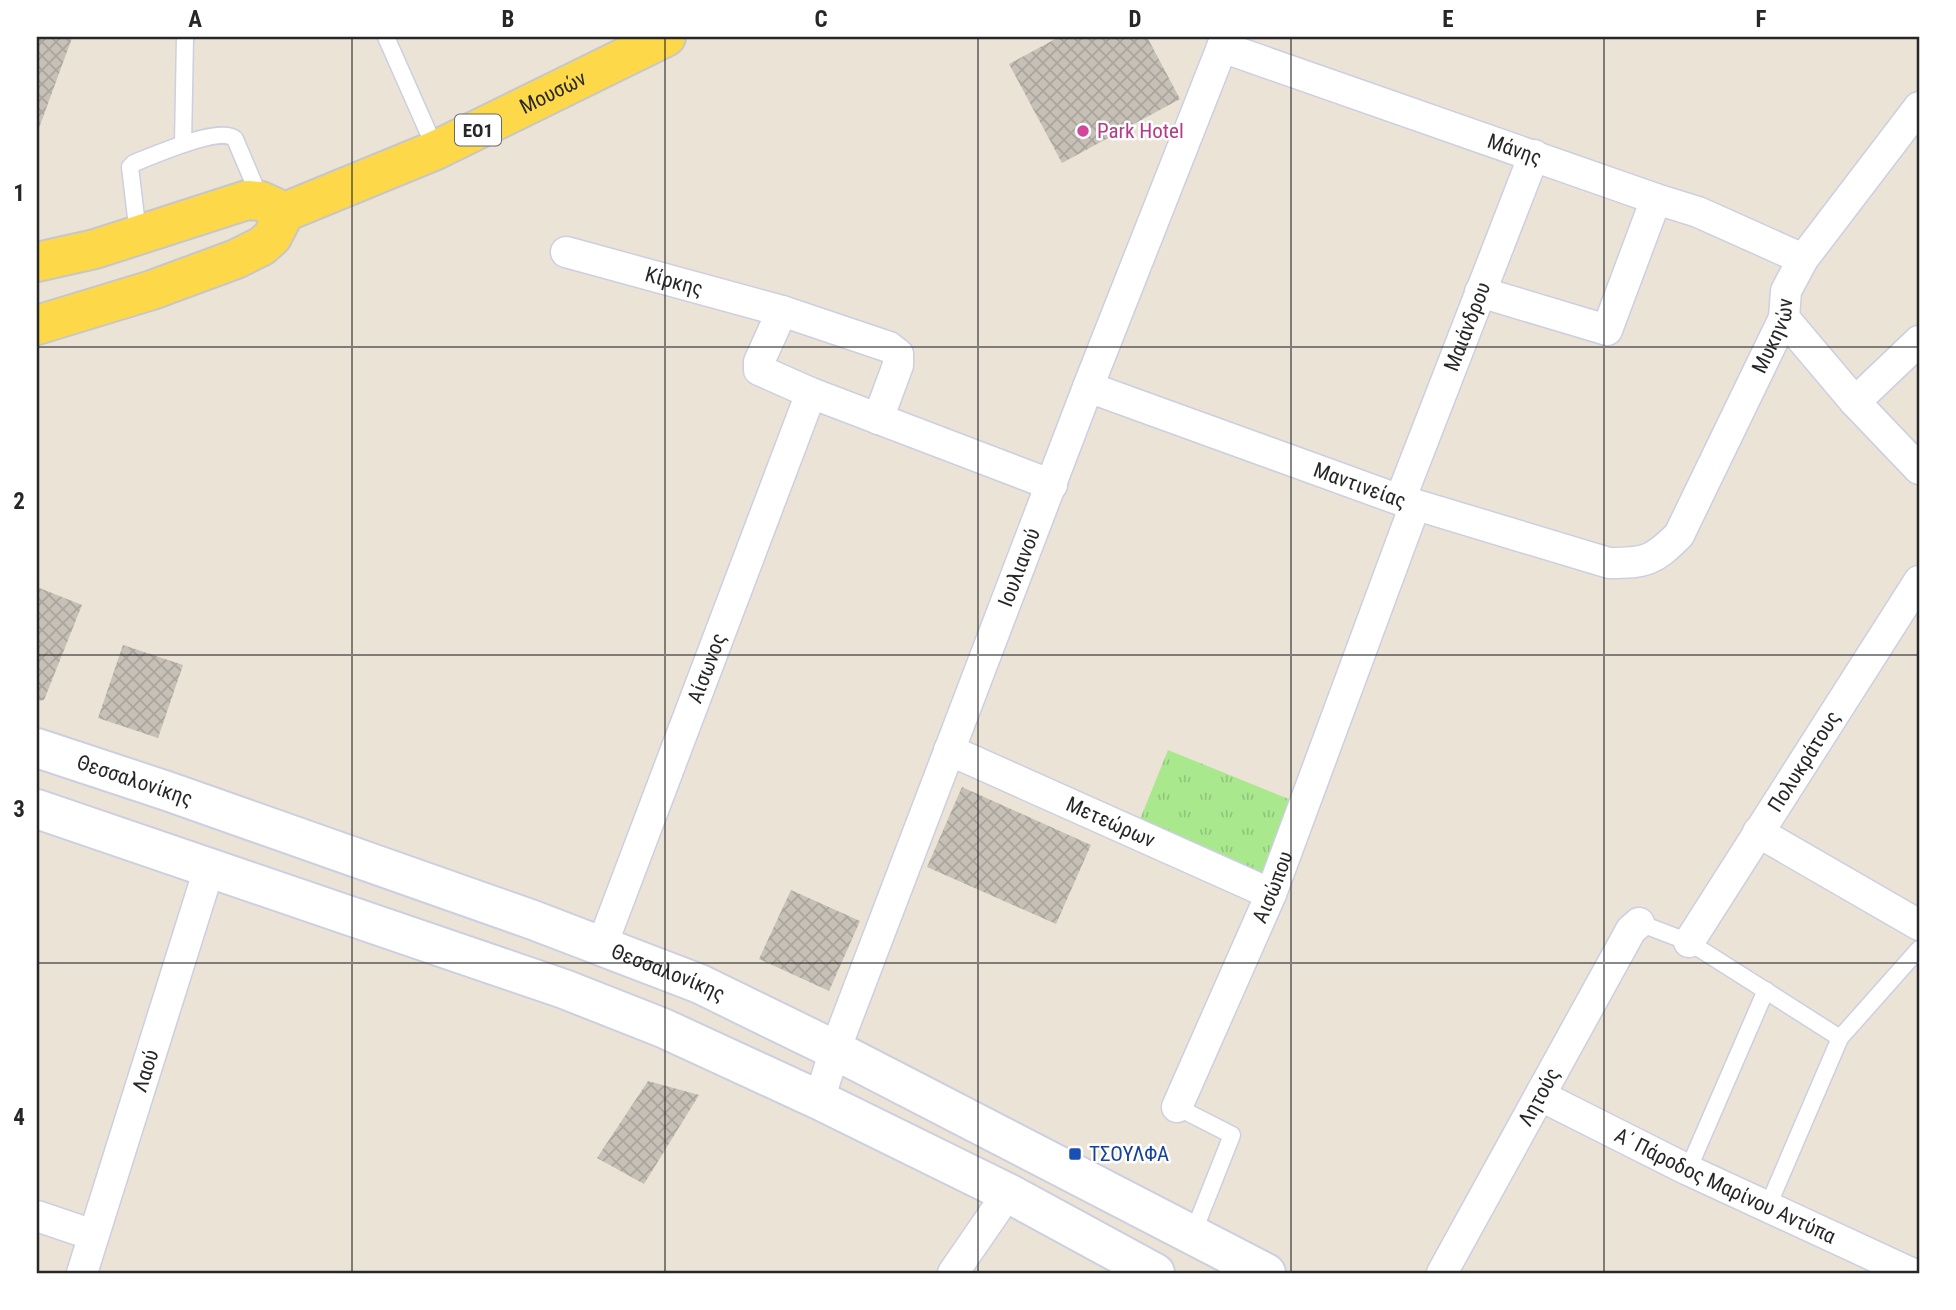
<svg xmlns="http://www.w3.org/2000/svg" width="1956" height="1310" font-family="'Roboto Condensed',sans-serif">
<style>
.grass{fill:url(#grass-tufts)}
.building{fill:url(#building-cross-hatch)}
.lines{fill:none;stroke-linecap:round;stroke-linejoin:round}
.service-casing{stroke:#cccfe2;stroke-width:19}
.minor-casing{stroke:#cccfe2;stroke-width:33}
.secondary-casing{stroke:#cccfe2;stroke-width:42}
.primary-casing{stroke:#c7c7c7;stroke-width:42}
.service{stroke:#fff;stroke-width:16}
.minor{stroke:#fff;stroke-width:30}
.secondary{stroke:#fff;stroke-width:38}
.primary{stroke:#fdd94a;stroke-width:38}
.grid{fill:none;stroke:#272727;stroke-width:2;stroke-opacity:0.55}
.hotel-dot{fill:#d1479c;stroke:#fff;stroke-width:2.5}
.transit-dot{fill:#1a4fb4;stroke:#fff;stroke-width:2.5}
.labels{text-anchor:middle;stroke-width:5;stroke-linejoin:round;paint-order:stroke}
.shield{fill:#fff;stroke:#686868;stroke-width:2}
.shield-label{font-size:19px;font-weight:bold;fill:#272727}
.street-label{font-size:21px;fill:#272727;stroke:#fff}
.hotel-label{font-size:21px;fill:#b23c85;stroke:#fff;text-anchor:start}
.transit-label{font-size:21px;fill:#164399;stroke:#fff;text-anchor:start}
.neatline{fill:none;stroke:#272727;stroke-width:2.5}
.grid-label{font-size:23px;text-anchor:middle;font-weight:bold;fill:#272727}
</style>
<defs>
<pattern id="grass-tufts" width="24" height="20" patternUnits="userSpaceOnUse" patternTransform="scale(1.75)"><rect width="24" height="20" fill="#a9e88d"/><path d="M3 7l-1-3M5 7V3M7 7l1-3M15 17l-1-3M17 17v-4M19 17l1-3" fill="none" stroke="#91c77a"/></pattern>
<pattern id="building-cross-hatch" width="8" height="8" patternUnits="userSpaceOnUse" patternTransform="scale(1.75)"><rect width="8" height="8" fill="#c6c0b7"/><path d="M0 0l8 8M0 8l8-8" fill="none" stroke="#aaa59d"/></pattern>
</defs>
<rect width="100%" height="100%" fill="#ece3d7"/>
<!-- grass -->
<path class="grass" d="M1168 750 1291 800 1262 874 1139 822Z"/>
<!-- building -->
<g class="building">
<path d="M37 37 72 38 39 128 37 127Z"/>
<path d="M1059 37H1147L1180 99 1062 163 1009 64Z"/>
<path d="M37 587 82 605 44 700 37 701Z"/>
<path d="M123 645 183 665 158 738 98 718Z"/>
<path d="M962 787 1091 845 1056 924 927 867Z"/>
<path d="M791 890 860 921 829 991 759 959Z"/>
<path d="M648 1081 699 1095 644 1184 597 1158Z"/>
</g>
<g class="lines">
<defs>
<g id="service">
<path d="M386 37 436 150"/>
<path d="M183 144 185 37"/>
<path d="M138 234 130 167 134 163C152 156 222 125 235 139L260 198"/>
<path d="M1639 923 1689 942 1840 1038 1919 949"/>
<path d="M1177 1107 1232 1135 1192 1236"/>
<path d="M1688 1170 1766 990"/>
<path d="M1768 1206 1840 1038"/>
</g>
<g id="minor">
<path id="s1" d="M1222 47 1656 199 1698 212 1803 259"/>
<path id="s2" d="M566 252 782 311 889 347 898 354V365L878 419"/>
<path d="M1480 292 1607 330 1656 199"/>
<path d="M782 311 759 362V370L811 393 1052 485"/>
<path d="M1784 318 1855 402 1919 469"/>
<path id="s3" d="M1088 387 1400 500 1609 563C1646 563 1653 561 1679 535L1784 318 1786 291 1803 259 1919 107"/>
<path d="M1855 402 1919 341"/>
<path id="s4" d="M1400 500 1534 155"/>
<path id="s5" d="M949 750 1271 894"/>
<path d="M1758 832 1919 925"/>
<path id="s6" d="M1689 942 1919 581"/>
<path id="s7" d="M602 945 811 393"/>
<path id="s8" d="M1541 1096 1688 1170 1911 1273"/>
<path id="s9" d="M819 1100 835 1050 1088 387 1226 37"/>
<path id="s10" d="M1177 1107 1271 894 1415 505"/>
<path d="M37 1216 93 1235"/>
<path id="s11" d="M82 1273 209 869"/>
<path d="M953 1273 1008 1193"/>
<path id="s12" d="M1442 1273 1631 930 1639 923"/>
</g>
<g id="secondary">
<path id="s13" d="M37 748 167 791 533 920 700 984 835 1050 1266 1273"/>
<path d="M37 809 564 989 663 1028 819 1100 1008 1193 1155 1273"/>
</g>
<g id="primary">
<path d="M37 262 95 249 247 200 261 201 285 212"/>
<path id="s14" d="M37 325 152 290 236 259 262 246 272 237 285 212 436 150 666 37"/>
</g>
</defs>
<!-- service casing -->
<use href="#service" class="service-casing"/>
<!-- minor casing -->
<use href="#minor" class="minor-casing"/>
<!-- secondary casing -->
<use href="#secondary" class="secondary-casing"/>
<!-- primary casing -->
<use href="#primary" class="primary-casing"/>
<!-- service -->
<use href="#service" class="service"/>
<!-- minor -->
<use href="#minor" class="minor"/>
<!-- secondary -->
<use href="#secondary" class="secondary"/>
<!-- primary -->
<use href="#primary" class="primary"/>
</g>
<!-- grid -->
<path class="grid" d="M352 37V1273M665 37V1273M978 37V1273M1291 37V1273M1604 37V1273M37 347H1919M37 655H1919M37 963H1919"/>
<!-- markers -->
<circle class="hotel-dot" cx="1083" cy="131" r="7"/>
<rect class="transit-dot" x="1068" y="1147" width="14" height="14" rx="3.5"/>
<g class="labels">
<!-- shield labels -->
<rect class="shield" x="455" y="114.5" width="46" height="31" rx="5"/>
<g class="shield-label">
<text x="478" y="137">ΕΟ1</text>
</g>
<!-- street labels -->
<g class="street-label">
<text dy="7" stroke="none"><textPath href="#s14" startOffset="574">Μουσών</textPath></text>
<text dy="7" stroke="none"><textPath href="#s1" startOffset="310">Μάνης</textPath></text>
<text dy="7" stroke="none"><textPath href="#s2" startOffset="112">Κίρκης</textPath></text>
<text dy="7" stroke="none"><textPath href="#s4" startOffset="186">Μαιάνδρου</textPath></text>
<text dy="7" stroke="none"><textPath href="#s3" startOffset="850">Μυκηνών</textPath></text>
<text dy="7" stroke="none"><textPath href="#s3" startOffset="289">Μαντινείας</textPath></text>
<text dy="7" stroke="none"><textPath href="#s9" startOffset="569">Ιουλιανού</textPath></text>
<text dy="7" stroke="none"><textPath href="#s7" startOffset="296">Αίσωνος</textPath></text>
<text dy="7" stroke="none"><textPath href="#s6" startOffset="214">Πολυκράτους</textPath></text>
<text dy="7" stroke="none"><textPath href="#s13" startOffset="103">Θεσσαλονίκης</textPath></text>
<text dy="7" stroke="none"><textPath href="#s5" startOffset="177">Μετεώρων</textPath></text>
<text dy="7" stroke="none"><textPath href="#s10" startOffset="240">Αισώπου</textPath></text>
<text dy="7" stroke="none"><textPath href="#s13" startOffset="670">Θεσσαλονίκης</textPath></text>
<text dy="7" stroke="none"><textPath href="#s11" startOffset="212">Λαού</textPath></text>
<text dy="7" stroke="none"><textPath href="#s12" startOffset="201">Λητούς</textPath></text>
<text dy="7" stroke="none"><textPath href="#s8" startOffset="205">Α΄ Πάροδος Μαρίνου Αντύπα</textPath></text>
</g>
<!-- hotel labels -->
<g class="hotel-label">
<text x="1097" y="138">Park Hotel</text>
</g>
<!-- transit labels -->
<g class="transit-label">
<text x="1089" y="1161">ΤΣΟΥΛΦΑ</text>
</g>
</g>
<!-- border -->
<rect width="1956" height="1310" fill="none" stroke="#ffffff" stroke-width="77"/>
<rect x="38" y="38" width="1880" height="1234" class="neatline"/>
<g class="grid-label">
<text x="195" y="27">A</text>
<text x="508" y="27">B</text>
<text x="821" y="27">C</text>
<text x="1135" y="27">D</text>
<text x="1448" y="27">E</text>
<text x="1761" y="27">F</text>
<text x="19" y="201">1</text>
<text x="19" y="509">2</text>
<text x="19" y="817">3</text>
<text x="19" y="1125">4</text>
</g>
</svg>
